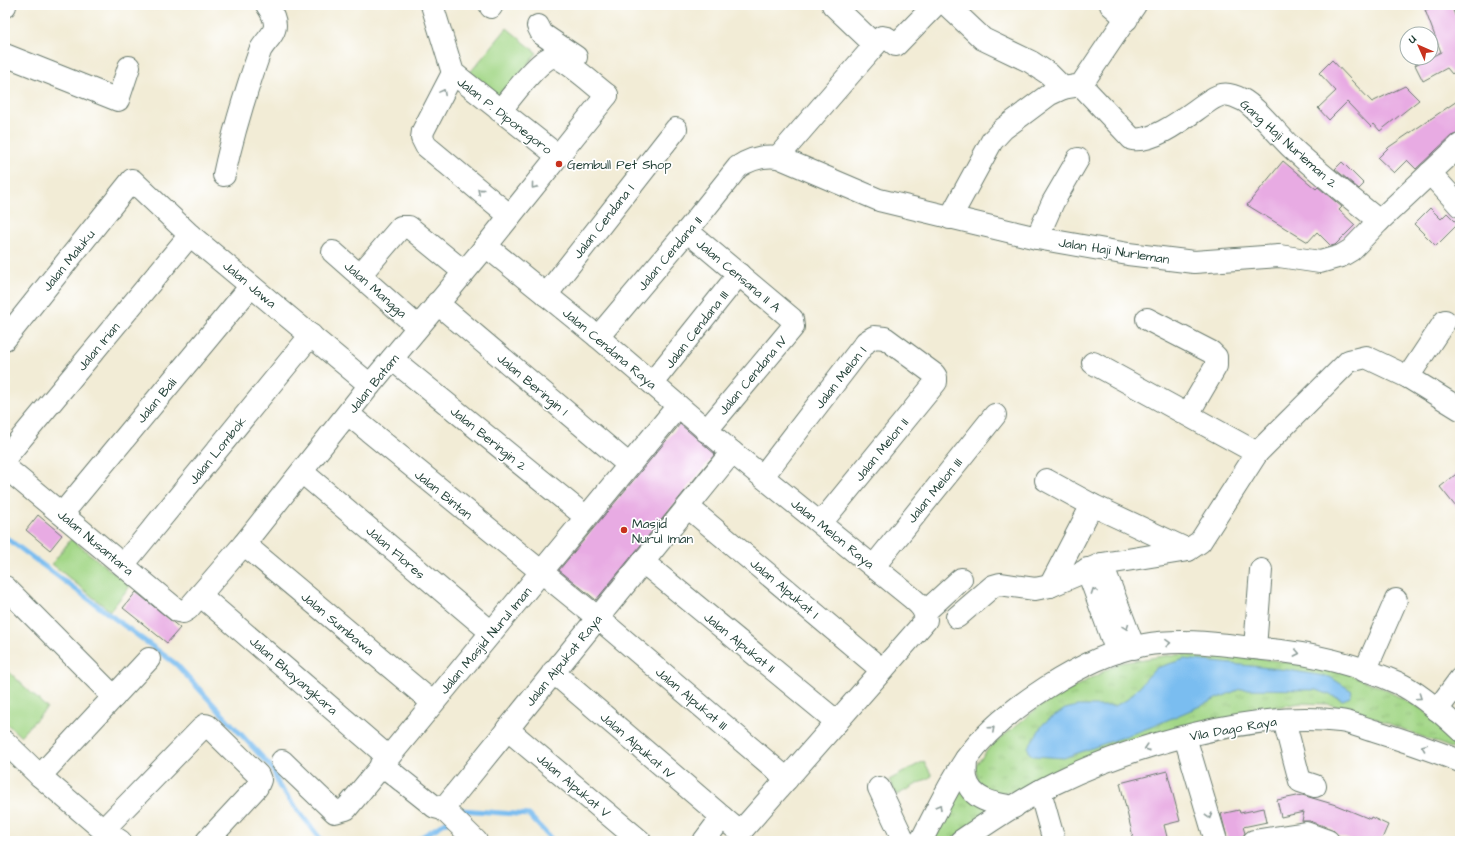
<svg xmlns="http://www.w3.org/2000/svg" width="1465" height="846" font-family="'Architects Daughter',sans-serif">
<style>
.grass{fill:#a3d787;stroke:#618a5e}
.park{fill:url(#park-tufts);stroke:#618a5e}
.water{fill:#7abdf0;stroke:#4c7d92}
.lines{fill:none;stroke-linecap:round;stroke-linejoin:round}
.stream{stroke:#7abdf0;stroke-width:5}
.building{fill:#e8abe3}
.minor-casing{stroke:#697a6d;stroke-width:24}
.minor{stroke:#fff;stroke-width:22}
.oneway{stroke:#8f9e9a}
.poi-dot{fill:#c8321e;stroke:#fff;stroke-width:1.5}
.labels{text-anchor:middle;stroke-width:3.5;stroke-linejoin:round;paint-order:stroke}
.street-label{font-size:13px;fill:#1f3d34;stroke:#fff}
.poi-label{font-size:13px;fill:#1f3d34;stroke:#fff;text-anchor:start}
</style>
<defs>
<pattern id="park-tufts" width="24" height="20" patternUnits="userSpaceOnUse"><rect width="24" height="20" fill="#a3d787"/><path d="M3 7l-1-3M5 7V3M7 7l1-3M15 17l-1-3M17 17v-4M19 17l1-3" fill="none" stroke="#8cb975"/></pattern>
</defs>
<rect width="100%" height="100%" fill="#fff"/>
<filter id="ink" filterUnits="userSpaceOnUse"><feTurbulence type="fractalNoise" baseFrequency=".025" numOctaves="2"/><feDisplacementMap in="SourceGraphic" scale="8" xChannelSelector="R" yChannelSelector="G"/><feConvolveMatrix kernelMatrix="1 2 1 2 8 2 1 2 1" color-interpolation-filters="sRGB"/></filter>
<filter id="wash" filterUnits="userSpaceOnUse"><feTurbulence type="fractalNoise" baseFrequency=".012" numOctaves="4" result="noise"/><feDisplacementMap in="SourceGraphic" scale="16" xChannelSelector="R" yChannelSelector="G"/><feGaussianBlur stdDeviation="0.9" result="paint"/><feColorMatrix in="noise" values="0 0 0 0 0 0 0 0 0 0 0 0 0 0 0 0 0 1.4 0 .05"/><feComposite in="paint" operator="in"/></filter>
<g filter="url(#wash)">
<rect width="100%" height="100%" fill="#f2ecd6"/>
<!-- grass -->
<g class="grass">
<path d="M507 28 537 53 498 100 468 75Z"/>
<path d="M71 539 130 586 110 611 52 564Z"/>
<path d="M5 668 47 708 20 736 5 722Z"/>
<path d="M924 761 932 776 897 795 889 780Z"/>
</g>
<!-- park -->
<g class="park">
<path d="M1215 653 1334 668 1380 687 1422 709 1460 738 1458 747 1451 748 1364 714 1328 704 1300 703 1266 709 1110 751 1033 789 999 793 987 791 977 779 975 766 990 747 1040 706 1119 663 1170 655Z"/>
<path d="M963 786 994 811 950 841H933Z"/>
</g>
<!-- water -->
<path class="water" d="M1185 659 1288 670 1330 677 1352 691 1350 697 1343 700 1317 690 1240 689 1151 727 1064 758 1034 756 1029 753 1028 747 1044 723 1065 709 1077 706H1115L1128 699 1156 668Z"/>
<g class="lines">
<!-- stream -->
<g class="stream">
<path d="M5 537 176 664 273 769 279 786 322 841"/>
<path d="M455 815 462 810 529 815 553 841"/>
<path d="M415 841 448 821"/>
</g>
</g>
<g id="blocks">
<!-- building -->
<g class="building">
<path d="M1439 5H1451L1460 28V67L1452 74 1447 68 1423 81 1415 65 1441 52 1425 10Z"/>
<path d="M1332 60 1372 102 1405 86 1419 100 1380 131 1374 124 1371 127 1347 102 1329 120 1318 108 1336 91 1319 73Z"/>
<path d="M1460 99V133L1451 136 1416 169 1407 160 1394 173 1378 158 1389 147Z"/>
<path d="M1283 161 1316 189 1318 187 1342 207 1339 210 1355 225 1335 245 1331 246 1317 232 1308 242 1247 205Z"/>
<path d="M1342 162 1364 184 1359 189 1335 169Z"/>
<path d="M1430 208 1441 219 1447 213 1458 224 1436 246 1414 224Z"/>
<path d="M680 424 715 454 596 600 559 570Z"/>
<path d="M1460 471V512L1440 487Z"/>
<path d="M38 515 62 535 50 550 26 530Z"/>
<path d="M136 592 180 628 167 643 123 608Z"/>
<path d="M1167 771 1180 821 1164 825 1168 841H1134L1120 783Z"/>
<path d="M1302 795 1336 805 1370 819 1371 817 1388 825 1381 841H1353L1339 836 1332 829 1310 821H1302L1304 812 1281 817 1277 800Z"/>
<path d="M1264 808 1267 822 1243 827 1245 833 1242 838 1228 841 1221 814 1239 810 1240 813Z"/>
</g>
</g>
</g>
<g filter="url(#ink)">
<use href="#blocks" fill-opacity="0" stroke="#697a6d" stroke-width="1"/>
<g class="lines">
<defs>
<g id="minor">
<path d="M432 5 453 73 558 156"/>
<path d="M833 5 875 45"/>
<path d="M947 5 983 39 1031 62 1049 74 1063 88"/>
<path d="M1111 5 1127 19"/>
<path d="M5 6V5"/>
<path d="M491 7 492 5"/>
<path d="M538 26 542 34 576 57"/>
<path d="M5 55 118 100 129 67"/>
<path d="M453 73 423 131 422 138 426 146 510 216"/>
<path d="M1081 85 1132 139C1156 143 1189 114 1209 101 1222 92 1229 93 1243 100 1255 106 1280 137 1293 149 1320 174 1350 197 1379 221"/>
<path d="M500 111C508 101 543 54 554 57 566 59 596 87 607 95"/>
<path d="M778 157 882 37 887 38 896 45 935 5"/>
<path d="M1430 173 1460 206"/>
<path d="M224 175C233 133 246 91 260 51 264 42 275 35 275 25 275 18 271 11 267 5"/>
<path d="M950 218 992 141 1003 129 1050 94 1063 88 1081 85 1135 5"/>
<path d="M687 231 792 319 793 327 706 431"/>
<path d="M1037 238 1053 202 1078 159"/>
<path d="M486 246 598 337 732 452 912 598C920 605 925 609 926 620L921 626 743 829 735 828 553 672"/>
<path d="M333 252 418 327"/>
<path d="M360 275 401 227H409L464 272"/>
<path d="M546 295 676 129"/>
<path d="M437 303 629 465"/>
<path d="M1147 319 1211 352 1216 357V366L1188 414"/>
<path d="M598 337 687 231 738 167C750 159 763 155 778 157L879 200 1037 238 1128 254 1194 262 1279 256 1320 262 1341 256 1351 250 1379 221 1460 145"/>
<path d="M5 339 132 180 190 235 370 385"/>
<path d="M392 359 586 517"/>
<path d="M1093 363 1257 453"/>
<path d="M1408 377 1445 321"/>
<path d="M652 383 739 274"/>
<path d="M348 414 598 618 787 779"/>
<path d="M5 458 190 235"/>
<path d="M5 467 178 611 183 612 188 609 244 544 370 385 486 246 607 95"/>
<path d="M302 472 491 632"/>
<path d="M763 476 866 342 874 337 885 338 934 374 936 377V382L821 523"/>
<path d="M1046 480 1092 505 1188 550"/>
<path d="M688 507 882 670"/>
<path d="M62 514 251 286"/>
<path d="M244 544 432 702"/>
<path d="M643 562 837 722"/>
<path d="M1102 564 1134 648"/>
<path d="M123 565 311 335"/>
<path d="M874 566 995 415"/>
<path d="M1087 569 1117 652"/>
<path d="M1050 586 1092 505"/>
<path d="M5 587 114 697"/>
<path d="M200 595 387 756"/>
<path d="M925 612 961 579"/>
<path d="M957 617 993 586 1000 584 1035 589 1050 586 1102 564 1188 550 1200 542 1257 453 1349 361 1366 357 1408 377 1460 409"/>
<path d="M1255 648 1261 570"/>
<path d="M1365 671 1396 600"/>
<path d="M1437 710 1460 679"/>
<path d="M1284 720 1300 781 1315 786"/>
<path d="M507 729 640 841"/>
<path d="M1185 737 1216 841"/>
<path d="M5 742 40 776 103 830 120 841"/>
<path d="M966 759C966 765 965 772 966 778 971 801 996 804 1014 807"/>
<path d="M282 761 335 812 346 809 678 406"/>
<path d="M381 764 435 807 443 809 732 452"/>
<path d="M40 776 149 659"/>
<path d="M879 788 904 841"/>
<path d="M1040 791 1054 841"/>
<path d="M443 809 476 841"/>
<path d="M103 830 205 725 208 726 258 775 260 780 257 787 207 841"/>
<path d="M704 841 722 817"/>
<path d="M921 841C935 814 949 784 966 759 1000 711 1086 655 1144 645 1183 638 1224 645 1263 649 1310 653 1356 664 1398 683 1418 692 1444 715 1460 730"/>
<path d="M961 841C990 821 1021 800 1053 784 1130 746 1254 710 1340 721 1351 722 1363 728 1374 731 1403 740 1432 750 1460 761"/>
<path d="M1254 841 1306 833 1328 841"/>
</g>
</defs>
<!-- minor casing -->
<use href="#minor" class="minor-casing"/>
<!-- minor -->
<use href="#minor" class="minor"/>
</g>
<!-- one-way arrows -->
<defs><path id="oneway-chevron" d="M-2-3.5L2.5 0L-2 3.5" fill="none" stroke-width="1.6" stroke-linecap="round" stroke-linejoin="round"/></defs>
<g class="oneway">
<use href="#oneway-chevron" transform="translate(443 92) rotate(-62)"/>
<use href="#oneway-chevron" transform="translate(534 186) rotate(129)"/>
<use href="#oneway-chevron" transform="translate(480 191) rotate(-140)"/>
<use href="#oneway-chevron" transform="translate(1094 591) rotate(-110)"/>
<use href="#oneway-chevron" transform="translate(1126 627) rotate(69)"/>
<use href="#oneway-chevron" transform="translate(1168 643) rotate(-2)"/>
<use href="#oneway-chevron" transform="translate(1297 653) rotate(11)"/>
<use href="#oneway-chevron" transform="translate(1419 697) rotate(34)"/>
<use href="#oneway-chevron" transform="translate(992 729) rotate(-42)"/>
<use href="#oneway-chevron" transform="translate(1424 747) rotate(-159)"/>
<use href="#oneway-chevron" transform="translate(1147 748) rotate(163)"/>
<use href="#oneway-chevron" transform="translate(939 807) rotate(-60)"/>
<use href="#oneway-chevron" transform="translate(1209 816) rotate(74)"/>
</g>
</g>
<!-- markers -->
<g class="poi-dot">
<circle cx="559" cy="164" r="4"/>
<circle cx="624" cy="530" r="4"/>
</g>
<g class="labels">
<!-- street labels -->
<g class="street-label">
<text transform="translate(505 115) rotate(38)" y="5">Jalan P. Diponegoro</text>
<text transform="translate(1289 143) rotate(42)" y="5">Gang Haji Nurleman 2</text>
<text transform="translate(603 221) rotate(-52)" y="5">Jalan Cendana I</text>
<text transform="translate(1114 250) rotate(9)" y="5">Jalan Haji Nurleman</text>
<text transform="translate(669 253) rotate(-50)" y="5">Jalan Cendana II</text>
<text transform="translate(68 260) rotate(-51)" y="5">Jalan Maluku</text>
<text transform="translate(739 275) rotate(40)" y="5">Jalan Censana II A</text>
<text transform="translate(250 284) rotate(40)" y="5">Jalan Jawa</text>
<text transform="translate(376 289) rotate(41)" y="5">Jalan Mangga</text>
<text transform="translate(696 329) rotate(-52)" y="5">Jalan Cendana III</text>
<text transform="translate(98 346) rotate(-50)" y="5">Jalan Irian</text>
<text transform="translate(610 348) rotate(40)" y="5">Jalan Cendana Raya</text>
<text transform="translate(752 375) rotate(-50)" y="5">Jalan Cendana IV</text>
<text transform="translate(840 377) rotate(-52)" y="5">Jalan Melon I</text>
<text transform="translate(373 383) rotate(-51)" y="5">Jalan Batam</text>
<text transform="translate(533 384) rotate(40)" y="5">Jalan Beringin 1</text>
<text transform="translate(156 400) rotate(-50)" y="5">Jalan Bali</text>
<text transform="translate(489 438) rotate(39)" y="5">Jalan Beringin 2</text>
<text transform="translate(881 449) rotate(-51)" y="5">Jalan Melon II</text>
<text transform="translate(217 450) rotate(-51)" y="5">Jalan Lombok</text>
<text transform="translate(934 490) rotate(-51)" y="5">Jalan Melon III</text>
<text transform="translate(444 494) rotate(39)" y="5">Jalan Bintan</text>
<text transform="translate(833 533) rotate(39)" y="5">Jalan Melon Raya</text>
<text transform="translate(96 542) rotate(40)" y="5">Jalan Nusantara</text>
<text transform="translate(396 552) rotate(41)" y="5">Jalan Flores</text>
<text transform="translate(785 588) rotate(40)" y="5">Jalan Alpukat I</text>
<text transform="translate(338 623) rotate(40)" y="5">Jalan Sumbawa</text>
<text transform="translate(485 640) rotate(-50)" y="5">Jalan Masjid Nurul Iman</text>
<text transform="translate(740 642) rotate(39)" y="5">Jalan Alpukat II</text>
<text transform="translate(563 660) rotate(-51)" y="5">Jalan Alpukat Raya</text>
<text transform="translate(294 675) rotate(41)" y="5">Jalan Bhayangkara</text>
<text transform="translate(692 698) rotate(40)" y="5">Jalan Alpukat III</text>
<text transform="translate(1233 728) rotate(-10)" y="5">Vila Dago Raya</text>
<text transform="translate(638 745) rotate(41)" y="5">Jalan Alpukat IV</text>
<text transform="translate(574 785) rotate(40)" y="5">Jalan Alpukat V</text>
</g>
<!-- poi labels -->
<g class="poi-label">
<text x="567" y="169">Gembull Pet Shop</text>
<text x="632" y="528">Masjid<tspan x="632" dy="15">Nurul Iman</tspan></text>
</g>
</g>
<!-- margin -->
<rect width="1465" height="846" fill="none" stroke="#fff" stroke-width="20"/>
<!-- north arrow -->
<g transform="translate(1419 46) rotate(315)"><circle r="19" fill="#ffffff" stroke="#a5b1ae"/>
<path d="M0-3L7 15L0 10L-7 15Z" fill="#c8321e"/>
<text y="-6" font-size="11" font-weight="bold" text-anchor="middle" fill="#1f3d34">U</text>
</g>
</svg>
